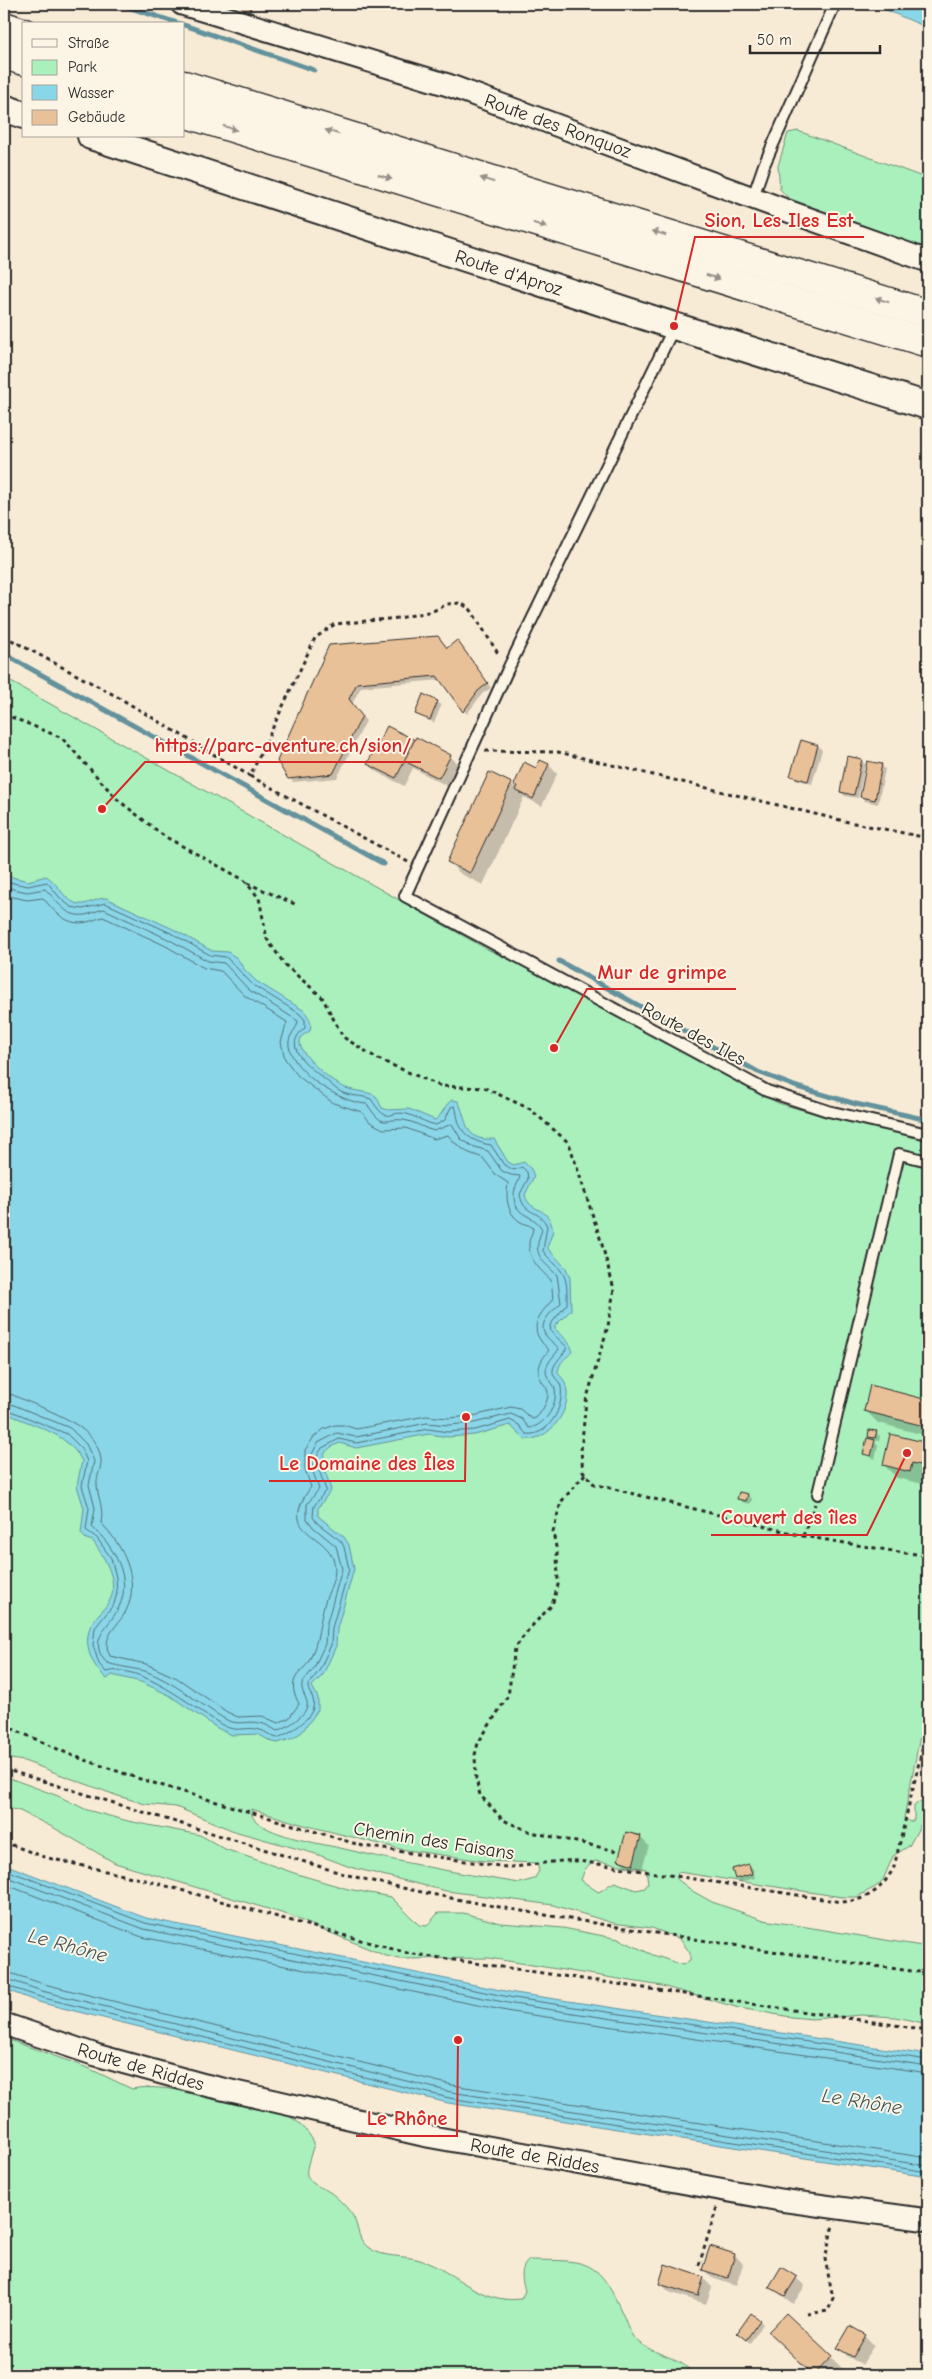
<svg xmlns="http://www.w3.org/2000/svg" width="932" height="2379" font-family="'Comic Neue',sans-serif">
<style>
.green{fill:#a9f0bc;stroke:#6a8e74;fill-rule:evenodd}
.water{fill:#89d6e8;stroke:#63929c}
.shadow{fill:#0003}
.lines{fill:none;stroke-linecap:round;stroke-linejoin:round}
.shore{stroke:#516f77;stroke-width:1}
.stream{stroke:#63929c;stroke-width:5}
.building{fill:#e9c199;stroke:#2b2b2b}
.service-casing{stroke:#2b2b2b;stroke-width:14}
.minor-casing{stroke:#2b2b2b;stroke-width:25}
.tertiary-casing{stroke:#2b2b2b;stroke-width:30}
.motorway-casing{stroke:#2b2b2b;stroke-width:31}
.path{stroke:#2b2b2b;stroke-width:3;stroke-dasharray:4 4;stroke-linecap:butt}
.service{stroke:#fcf5e5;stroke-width:10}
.minor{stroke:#fcf5e5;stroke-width:21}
.tertiary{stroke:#fcf5e5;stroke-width:26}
.motorway{stroke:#fcf5e5;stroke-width:28}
.oneway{fill:#949088}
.labels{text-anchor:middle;stroke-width:4;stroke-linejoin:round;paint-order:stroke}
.street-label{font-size:19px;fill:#2b2b2b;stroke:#fcf5e5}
.water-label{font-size:20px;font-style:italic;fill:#42565a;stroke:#fcf5e5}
.leader{fill:none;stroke:#d62828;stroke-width:2}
.callout-dot{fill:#d62828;stroke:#fcf5e5;stroke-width:2}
.callout-label{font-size:20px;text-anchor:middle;font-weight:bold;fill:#d62828;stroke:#fcf5e5;stroke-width:4;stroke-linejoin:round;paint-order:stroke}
</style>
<rect width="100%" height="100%" fill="#f8ebd6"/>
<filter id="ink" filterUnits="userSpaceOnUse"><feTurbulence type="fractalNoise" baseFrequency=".02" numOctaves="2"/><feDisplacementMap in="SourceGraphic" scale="10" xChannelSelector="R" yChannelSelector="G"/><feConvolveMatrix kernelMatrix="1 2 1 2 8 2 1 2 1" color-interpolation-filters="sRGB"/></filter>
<g filter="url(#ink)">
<!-- green -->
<g class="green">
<path d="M798 131 928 179V251L791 201 780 189 778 166 788 133Z"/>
<path d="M4 678 485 948 535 972 778 1103C827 1118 879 1126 928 1139V1695L904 1818 910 1822 914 1820V1806L919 1802 925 1803 927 1813 909 1846 893 1856 883 1880 877 1886 857 1897H842L678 1872 677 1879 694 1892 712 1902 764 1920 928 1947V2024L895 2017 861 2015 812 2019 791 2017 739 2008 662 1986 489 1958 400 1959 386 1956 288 1915 115 1863 56 1829 20 1811 4 1807V1776L58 1796 87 1810 128 1821 200 1835 225 1849 297 1874 348 1889 391 1897 419 1925 427 1926 438 1913H463L501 1923 563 1928 619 1939 653 1955 683 1965 690 1960V1953L680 1939 652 1928 613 1923 553 1905 446 1891 350 1867 316 1854 234 1831 176 1807 145 1804 118 1796 24 1761 4 1758ZM251 1809 304 1825 400 1849 484 1861 537 1863 539 1871 534 1879 520 1883C460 1874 400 1862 340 1848 317 1843 276 1837 257 1822 252 1818 252 1815 251 1809ZM595 1861 646 1869 648 1883 645 1888 636 1890 615 1882C608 1884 605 1890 598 1892L581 1880 585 1869Z"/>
<path d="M4 2038 88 2068 132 2089C166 2081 247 2106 284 2114 299 2120 306 2129 314 2142 313 2151 305 2168 307 2175 311 2186 323 2187 331 2193 338 2198 350 2210 354 2218 359 2229 358 2241 369 2248 383 2258 404 2255 420 2260 457 2272 479 2304 521 2299L525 2291C522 2279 519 2269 529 2260 586 2261 598 2257 622 2313 627 2322 628 2332 636 2340 654 2356 684 2357 693 2375H4Z"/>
</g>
<!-- water -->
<g class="water">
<path d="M872 4H928V28Z"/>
<path d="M4 875 28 881 46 876C59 883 66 906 83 904 91 903 98 898 106 898L173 929 212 951 228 952 237 958 244 969 256 981 303 1010C310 1018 312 1022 310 1031 305 1034 300 1036 300 1042 299 1055 334 1084 346 1088 356 1092 367 1091 376 1096L382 1108 388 1110 409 1109 435 1120C443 1115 444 1105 452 1100L458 1101C468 1119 462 1142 494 1139L508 1162 514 1165 524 1162 531 1169 534 1176 525 1195C530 1214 549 1204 553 1231L548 1245V1249L566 1268 570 1278 571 1310 555 1326V1329C590 1360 560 1349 558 1373 560 1376 564 1379 565 1383 575 1407 549 1443 524 1439L510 1425 475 1435 448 1437 429 1434 356 1448 340 1443C312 1453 326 1469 331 1490L318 1508V1516L344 1537 349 1545 354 1569 337 1629 336 1646 323 1675 312 1686 318 1698V1710L302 1732 293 1738 278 1743 272 1742 258 1734 232 1735 217 1728 169 1695 141 1682 112 1675 107 1679C92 1666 83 1647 90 1627 95 1615 108 1608 112 1595 116 1575 103 1556 93 1541L86 1539 81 1533 84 1508 77 1486 82 1461C66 1431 32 1426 4 1412Z"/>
<path d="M4 1864 146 1918 515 1993 928 2055V2177L448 2103 38 2002 4 1989Z"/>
</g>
<!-- shadow -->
<g class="shadow">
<path d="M250 9 254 13 253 17 246 15Z"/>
<path d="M329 646 447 649 461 646 491 688 482 694 467 714 441 680 361 687 352 704 366 721 337 778 293 782 289 778Z"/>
<path d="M438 702 441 706 434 723 416 713Z"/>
<path d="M802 741 818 746 822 750 812 784 795 779 792 775Z"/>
<path d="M415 742 450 756 458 764 447 786 413 768 404 786 377 772 369 764Z"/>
<path d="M861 760 865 764 858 798 845 796 841 792Z"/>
<path d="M540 761 549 765 557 774 542 806 524 797 483 885 461 874 448 862 511 784 514 787 525 764 537 769Z"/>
<path d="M881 765 885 769 878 804 865 801 862 797Z"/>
<path d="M871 1387 928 1401V1436L878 1423 865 1410Z"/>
<path d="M876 1433 880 1436 879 1441 873 1440 878 1446 875 1459 865 1454 874 1442 869 1436Z"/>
<path d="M891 1435 928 1444V1476L924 1475 923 1484 897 1478 884 1465Z"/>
<path d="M740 1494 748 1495 752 1499 750 1504 742 1502 739 1498Z"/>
<path d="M640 1837 649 1846 641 1872 628 1868 619 1860Z"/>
<path d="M749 1865 753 1869 755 1878 740 1882 736 1878Z"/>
<path d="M711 2248 735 2255 743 2264 736 2286 712 2278 704 2270Z"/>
<path d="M703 2278 712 2287 706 2304 669 2292 660 2283Z"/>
<path d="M796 2278 805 2286 793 2304 771 2287Z"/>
<path d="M786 2314 844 2370 839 2375H816L783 2344Z"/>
<path d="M760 2321 763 2324 750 2343 742 2337Z"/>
<path d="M851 2328 865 2336 874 2345 862 2365 847 2356 839 2347Z"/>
</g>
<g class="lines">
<!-- shore -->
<g class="shore">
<path d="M4 881 28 886 47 882 61 899 71 907 83 909 105 903 171 933 210 955 226 957 253 985 300 1014 305 1020V1028C281 1046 307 1065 323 1078 329 1082 335 1089 341 1092 351 1097 362 1095 371 1099 390 1129 389 1107 410 1115 419 1118 426 1123 436 1125L445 1120 451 1107 455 1106C457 1112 457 1117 459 1123 463 1137 478 1143 491 1145L504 1165 514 1170 522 1167 527 1172 528 1179 520 1194C523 1216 539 1208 547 1226L543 1251C548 1259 557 1264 562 1272 568 1281 567 1294 567 1304L550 1325 551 1332 567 1347C564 1355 554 1362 553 1370 552 1378 560 1380 561 1387 564 1407 549 1437 526 1434L519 1425 510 1420 475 1430 448 1432 428 1429 356 1443 339 1439 322 1448 317 1456 318 1467 326 1490 314 1506 313 1517 317 1523 341 1541 344 1547 349 1569 332 1628 331 1645 319 1671 308 1685C308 1692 311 1693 313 1699 318 1717 290 1733 277 1738 271 1737 266 1731 260 1730 244 1725 238 1735 219 1723 193 1707 139 1662 106 1672L99 1664 93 1645 95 1628 114 1604 117 1593 116 1577 111 1558 97 1538 86 1530 89 1508 82 1486 87 1461 81 1448 67 1434 4 1408"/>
<path d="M4 887 27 892 45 889C57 900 65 918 85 915 92 914 97 910 104 909L168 939 208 961 224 963 249 990 298 1021C298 1029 287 1035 289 1046 293 1073 341 1103 367 1104 386 1133 384 1115 408 1121 417 1123 425 1129 434 1131L452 1124 461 1139 472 1146 488 1151 502 1171 511 1175 520 1176C519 1182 514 1188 514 1195 514 1219 536 1213 542 1230 532 1254 540 1259 557 1275L561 1303C553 1311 535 1324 547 1337 551 1342 556 1344 559 1349 554 1357 546 1362 546 1372 547 1380 554 1383 555 1389 558 1405 545 1426 529 1428L522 1419 511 1414 474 1423 448 1425 427 1423 356 1437 337 1433 318 1443 312 1454V1469L319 1489 307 1504V1519L313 1527 336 1546 342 1569 326 1626 325 1644 314 1668 302 1683C301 1692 305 1694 307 1702 310 1714 286 1728 277 1731 272 1728 266 1724 260 1723 245 1720 238 1727 223 1718 197 1702 174 1682 145 1671 137 1669 107 1665 105 1661 87 1639 111 1625 119 1607 133 1578 113 1545 92 1527L95 1508 89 1485 94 1461 86 1444 70 1428 4 1401"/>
<path d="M4 895 27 900 43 898C54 911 67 927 87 922 93 921 98 918 103 917L164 945 204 968 221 971 245 996 287 1022 281 1042 285 1059 298 1076 333 1103 362 1112 370 1122 383 1129 406 1128 434 1139 448 1135 455 1143 467 1152 483 1158 496 1175 508 1183C506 1197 506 1211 519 1221 523 1224 529 1224 533 1228 533 1233 529 1238 529 1243 528 1259 540 1270 551 1280L553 1299C544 1310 528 1324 541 1341 543 1344 546 1347 549 1350 544 1357 539 1362 539 1371 539 1380 543 1382 547 1389 551 1397 542 1412 536 1418L532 1419 520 1409 511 1407 473 1416 448 1418 426 1416 356 1429 344 1425H335L324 1429 314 1437 305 1450V1469L311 1487C273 1539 334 1530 335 1569 335 1580 328 1592 325 1602 319 1622 319 1642 309 1661 305 1669 296 1673 294 1682 292 1691 296 1697 299 1704L289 1718 278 1723 262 1716 238 1717 227 1712 177 1678 146 1664 110 1656C100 1636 118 1627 126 1611 141 1581 123 1545 101 1523 104 1507 98 1500 97 1485 96 1476 102 1468 101 1459 96 1422 41 1409 13 1395L4 1394"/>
<path d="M4 1869 145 1923 514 1998 928 2060"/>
<path d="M4 1876 144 1929 513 2004 928 2066"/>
<path d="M4 1884 142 1937 512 2012 928 2073"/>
<path d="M4 1971 44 1984 452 2085 928 2158"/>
<path d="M4 1978 42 1991 451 2092 928 2166"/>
<path d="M4 1985 40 1997 449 2098 928 2172"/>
</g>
<!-- stream -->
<g class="stream">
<path d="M119 4 180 24"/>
<path d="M184 25 314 70"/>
<path d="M4 654 384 864"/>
<path d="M559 961 758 1072 797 1087 856 1104 928 1120"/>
</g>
</g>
<!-- building -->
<g class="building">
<path d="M243 5 251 8 249 14 241 11Z"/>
<path d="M438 636 447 648 457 640 488 683 478 691 463 712 437 676 357 683 349 699 362 716 333 774 288 779 277 761 329 645Z"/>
<path d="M423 694 438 701 430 720 415 714Z"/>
<path d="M387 726 415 740 396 778 367 764Z"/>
<path d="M416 737 451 755 439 778 404 761Z"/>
<path d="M801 740 818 745 808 781 790 776Z"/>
<path d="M847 756 862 759 854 795 840 792Z"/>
<path d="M540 760 549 764 533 799 515 790 517 786 514 785 524 762 536 768Z"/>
<path d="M867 761 882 764 875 800 860 797Z"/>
<path d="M489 772 512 783 470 873 447 862Z"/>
<path d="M870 1385 928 1400V1427L864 1411Z"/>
<path d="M869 1430 877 1431 875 1438 868 1437Z"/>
<path d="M890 1434 928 1443V1467L912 1463 910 1472 883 1465Z"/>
<path d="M867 1438 875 1440 871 1456 863 1454Z"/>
<path d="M739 1492 748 1494 746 1501 737 1499Z"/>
<path d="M626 1832 641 1836 633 1865 618 1860Z"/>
<path d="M749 1864 752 1874 735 1879 732 1869Z"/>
<path d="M710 2246 735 2254 728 2278 702 2270Z"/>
<path d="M665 2264 704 2277 698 2296 659 2284Z"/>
<path d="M781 2267 797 2277 785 2296 769 2287Z"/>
<path d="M751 2313 760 2320 746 2340 737 2333Z"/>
<path d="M786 2313 832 2356 814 2375 768 2332Z"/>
<path d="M850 2326 866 2335 853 2357 837 2348Z"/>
</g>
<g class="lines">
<defs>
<g id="service">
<path d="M753 197 764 165 835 4"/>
<path d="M674 327 508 669 405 896 767 1091 828 1111 928 1134"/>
<path d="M818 1494 899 1154 928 1161"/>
</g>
<g id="minor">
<path d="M182 4 448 85 796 214 928 261"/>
<path d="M4 2024 96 2055 205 2085 427 2136 780 2200 928 2220"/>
</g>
<g id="tertiary">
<path d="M4 108 24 115"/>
<path d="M91 136 674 326 928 406"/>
</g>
<g id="motorway">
<path d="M4 26 24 33"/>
<path d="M4 55 24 61"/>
<path d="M184 85 928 314"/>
<path d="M184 113 928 343"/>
</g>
</defs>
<!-- service casing -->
<use href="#service" class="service-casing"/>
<!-- minor casing -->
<use href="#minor" class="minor-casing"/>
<!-- tertiary casing -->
<use href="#tertiary" class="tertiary-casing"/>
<!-- motorway casing -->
<use href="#motorway" class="motorway-casing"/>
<!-- path -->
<g class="path">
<path d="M4 636 116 696 250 776"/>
<path d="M4 714 62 738 118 800 164 836 244 880 259 898 267 939 285 965 322 997 343 1037 378 1059 440 1086 485 1088 530 1109 569 1143 601 1241 614 1289 608 1326 586 1401 581 1451 583 1471 594 1484 803 1536 905 1553 928 1555"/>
<path d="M485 751 558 752 844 821 928 838"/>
<path d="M408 862 250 776 315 638 335 624 399 618 433 611 447 604 461 603 471 610 499 655"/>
<path d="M247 883 297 905"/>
<path d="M585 1474 561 1502 553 1532 557 1552 558 1585 552 1605 529 1629 515 1648 508 1696 478 1743 475 1755 476 1779 480 1795 503 1820 531 1832 617 1851"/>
<path d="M803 1536 815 1504"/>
<path d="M4 1725 71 1755 137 1778 363 1846 506 1867C531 1867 555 1859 579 1861L842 1902C868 1900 882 1890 894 1867L928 1725"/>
<path d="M4 1769 344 1874C441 1899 539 1914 637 1930 734 1945 831 1961 928 1973"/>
<path d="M4 1842 44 1857 145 1880 407 1953 928 2030"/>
<path d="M699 2265 717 2207"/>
<path d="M807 2314 828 2311 833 2298 825 2259 833 2225"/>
</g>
<!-- service -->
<use href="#service" class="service"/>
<!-- minor -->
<use href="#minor" class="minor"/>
<!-- tertiary -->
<use href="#tertiary" class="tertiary"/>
<!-- motorway -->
<use href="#motorway" class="motorway"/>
</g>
<!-- one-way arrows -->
<defs><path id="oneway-solid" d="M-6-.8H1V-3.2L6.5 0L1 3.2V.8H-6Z" transform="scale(1.25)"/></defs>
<g class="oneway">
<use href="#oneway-solid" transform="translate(230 128) rotate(18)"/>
<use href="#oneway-solid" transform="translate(332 132) rotate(-162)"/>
<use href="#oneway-solid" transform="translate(385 177) rotate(17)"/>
<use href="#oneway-solid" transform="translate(487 180) rotate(-163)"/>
<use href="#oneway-solid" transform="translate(540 225) rotate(17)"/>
<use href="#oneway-solid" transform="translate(659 233) rotate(-163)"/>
<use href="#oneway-solid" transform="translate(713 277) rotate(17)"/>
<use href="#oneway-solid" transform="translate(882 300) rotate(-163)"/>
</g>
</g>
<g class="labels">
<!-- street labels -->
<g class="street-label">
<text transform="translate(558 125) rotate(20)" y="7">Route des Ronquoz</text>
<text transform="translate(509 272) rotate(18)" y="7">Route d'Aproz</text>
<text transform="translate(694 1033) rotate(28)" y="7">Route des Iles</text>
<text transform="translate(434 1840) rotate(9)" y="7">Chemin des Faisans</text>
<text transform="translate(141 2066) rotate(16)" y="7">Route de Riddes</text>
<text transform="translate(535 2155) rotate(10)" y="7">Route de Riddes</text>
</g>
<!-- water labels -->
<g class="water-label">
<text transform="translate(68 1945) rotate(15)" y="7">Le Rhône</text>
<text transform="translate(862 2101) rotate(9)" y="7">Le Rhône</text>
</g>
</g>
<!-- callouts -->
<path class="leader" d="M674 326L695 237H864M102 809L145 762H421M554 1048L587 989H736M466 1417L465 1481H269M907 1453L867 1535H711M458 2040L457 2136H356"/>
<g class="callout-dot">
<circle cx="674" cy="326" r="5"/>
<circle cx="102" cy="809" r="5"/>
<circle cx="554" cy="1048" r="5"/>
<circle cx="466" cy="1417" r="5"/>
<circle cx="907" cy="1453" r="5"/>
<circle cx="458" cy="2040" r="5"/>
</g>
<g class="callout-label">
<text x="779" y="227">Sion, Les Iles Est</text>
<text x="283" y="752">https://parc-aventure.ch/sion/</text>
<text x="662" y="979">Mur de grimpe</text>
<text x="367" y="1470">Le Domaine des Îles</text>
<text x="789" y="1524">Couvert des îles</text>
<text x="407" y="2125">Le Rhône</text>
</g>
<!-- margin -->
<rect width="932" height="2379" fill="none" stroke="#fcf5e5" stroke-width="20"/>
<rect x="10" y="10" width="912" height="2359" fill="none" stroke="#2b2b2b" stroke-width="2" filter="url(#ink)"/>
<!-- legend -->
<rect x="22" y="22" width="162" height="115" fill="#fcf5e5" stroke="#a8a49b"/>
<rect x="32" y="39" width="25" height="8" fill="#fcf5e5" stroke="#a8a49b"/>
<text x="68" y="48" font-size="15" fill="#2b2b2b">Straße</text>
<rect x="32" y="60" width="25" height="15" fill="#a9f0bc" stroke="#a8a49b"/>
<text x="68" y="72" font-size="15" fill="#2b2b2b">Park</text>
<rect x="32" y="85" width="25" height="15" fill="#89d6e8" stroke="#a8a49b"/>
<text x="68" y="98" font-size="15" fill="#2b2b2b">Wasser</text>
<rect x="32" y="110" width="25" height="15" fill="#e9c199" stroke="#a8a49b"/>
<text x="68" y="122" font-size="15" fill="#2b2b2b">Gebäude</text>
<!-- scale -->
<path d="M750 45v8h130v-8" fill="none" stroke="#2b2b2b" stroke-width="2.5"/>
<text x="757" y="45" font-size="15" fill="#2b2b2b" stroke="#fcf5e5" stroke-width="4" paint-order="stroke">50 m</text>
</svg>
